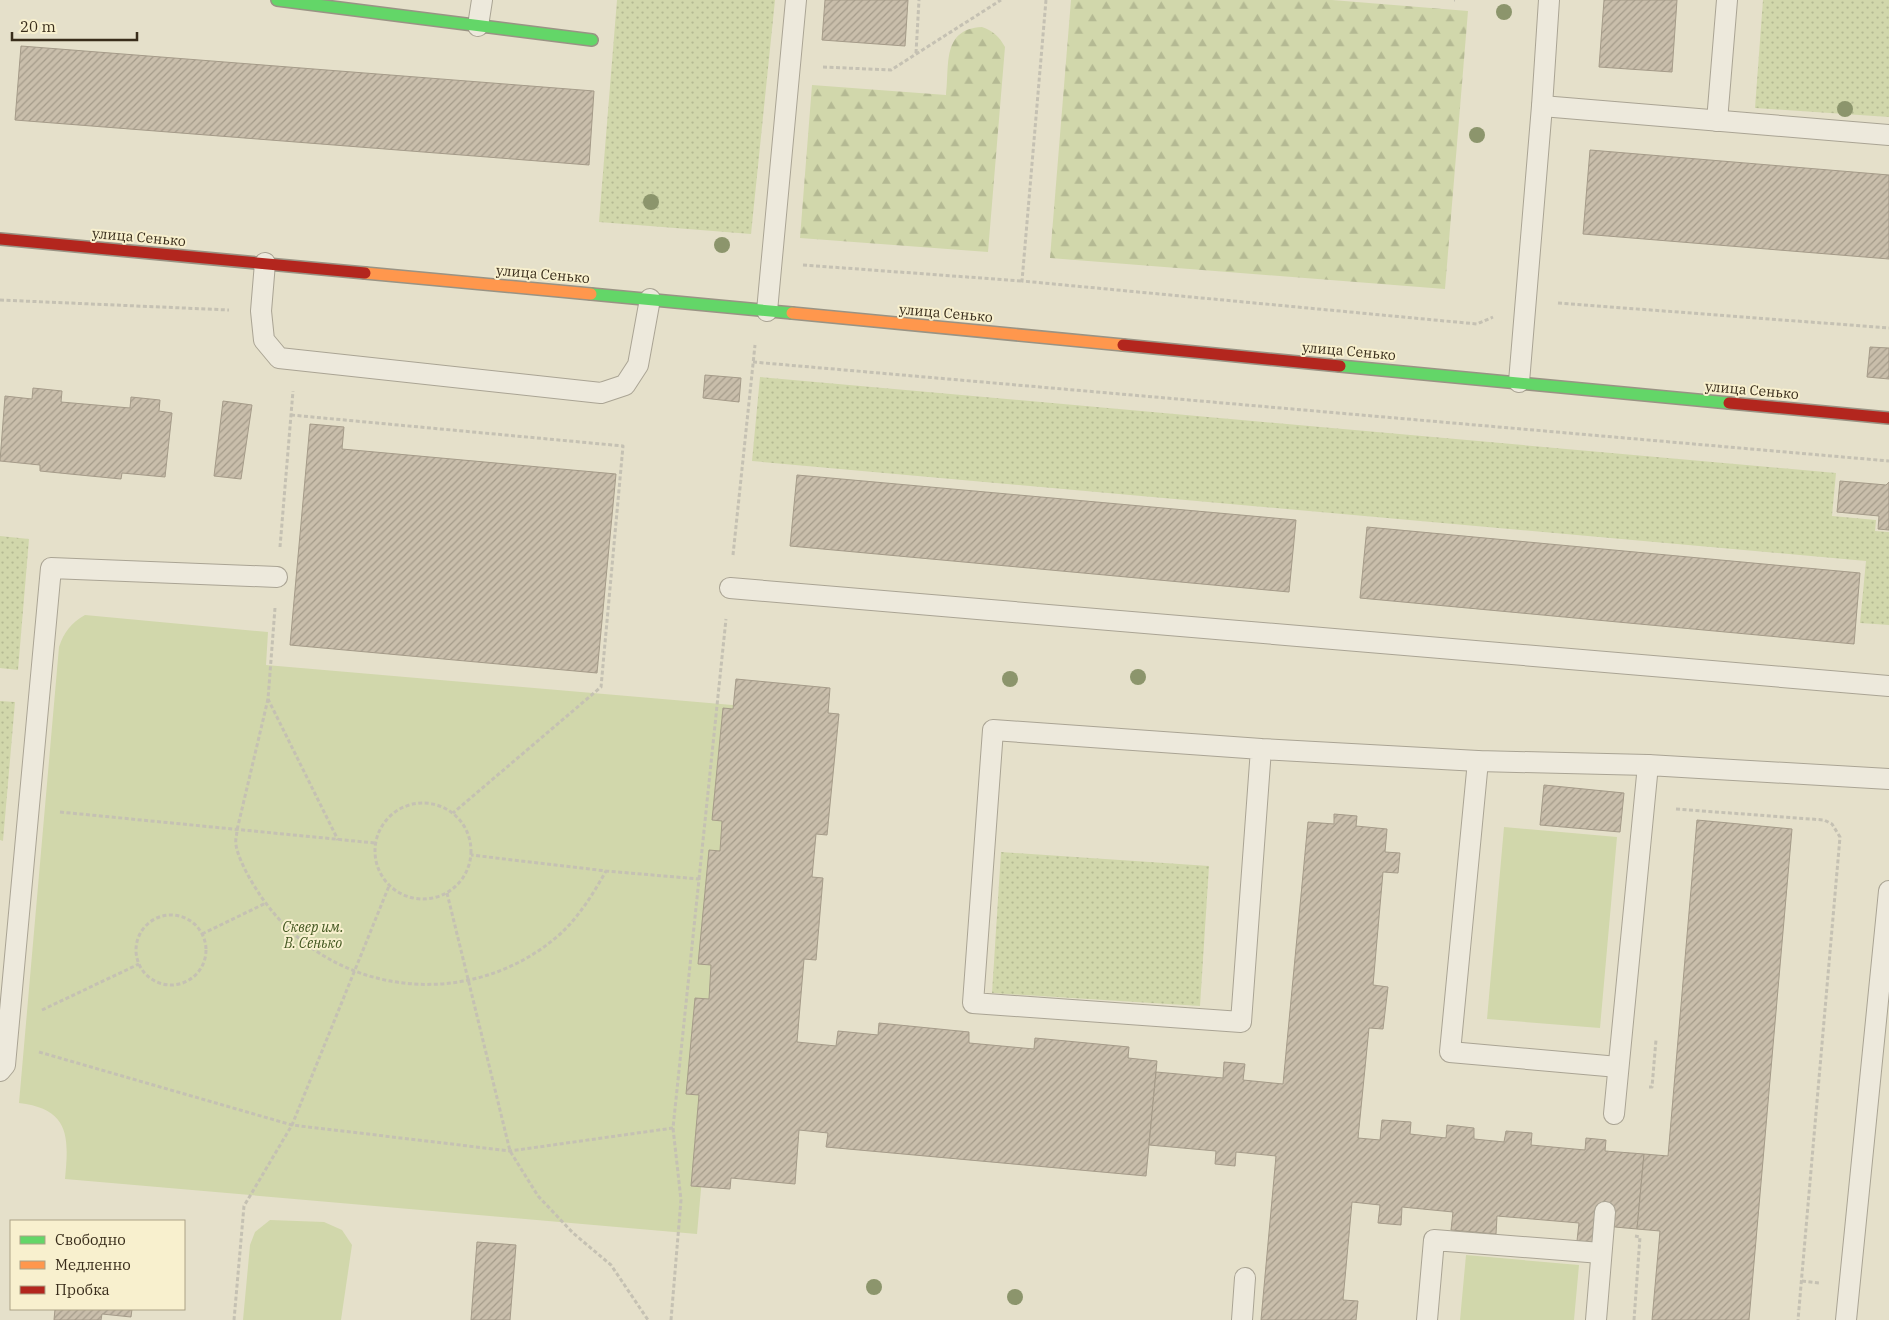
<svg xmlns="http://www.w3.org/2000/svg" width="1889" height="1320" font-family="'IBM Plex Serif',serif">
<style>
.grass{fill:url(#grass-dots)}
.forest{fill:url(#forest-firs)}
.green{fill:#d1d7ab}
.building{fill:url(#building-hatch);stroke:#a59b89}
.lines{fill:none;stroke-linecap:round;stroke-linejoin:round}
.lane-casing{stroke:#aaa494;stroke-width:22}
.fast-casing{stroke:#999384;stroke-width:14}
.slow-casing{stroke:#999384;stroke-width:14}
.jam-casing{stroke:#999384;stroke-width:14}
.path{stroke:#c5c1b3;stroke-width:3;stroke-dasharray:4 2.5;stroke-linecap:butt}
.lane{stroke:#ede9dc;stroke-width:20}
.fast{stroke:#63d668;stroke-width:11}
.slow{stroke:#ff974d;stroke-width:11}
.jam{stroke:#b3261e;stroke-width:11}
.tree{fill:#8c956c}
.labels{text-anchor:middle;stroke-width:4;stroke-linejoin:round;paint-order:stroke}
.street-label{font-size:14px;fill:#392d1b;stroke:#f8f0ce}
.park-label{font-size:14px;font-style:italic;fill:#435720;stroke:#f8f0ce}
</style>
<defs>
<pattern id="grass-dots" width="8" height="8" patternUnits="userSpaceOnUse" patternTransform="scale(1.25)"><rect width="8" height="8" fill="#d1d7ab"/><path d="M2 2h.1M6 6h.1" fill="none" stroke="#b4b993" stroke-width="1.8" stroke-linecap="round"/></pattern>
<pattern id="forest-firs" width="22" height="20" patternUnits="userSpaceOnUse" patternTransform="scale(1.25)"><rect width="22" height="20" fill="#d1d7ab"/><path d="M5 1l3.5 6h-7zM16 11l3.5 6h-7z" fill="#b4b993"/></pattern>
<pattern id="building-hatch" width="6" height="6" patternUnits="userSpaceOnUse" patternTransform="scale(1.25)"><rect width="6" height="6" fill="#c9beab"/><path d="M-1 1l2-2M0 6l6-6M5 7l2-2" fill="none" stroke="#a49b8a"/></pattern>
</defs>
<rect width="100%" height="100%" fill="#e5e0ca"/>
<!-- grass -->
<g class="grass">
<path d="M617 0H775L751 234 599 222Z"/>
<path d="M1763 0H1889V117L1755 108Z"/>
<path d="M760 377 1836 473 1832 516 1876 520 1875 531 1889 532V625L1860 623 1866 561 752 461Z"/>
<path d="M0 536 29 539 18 670 0 668Z"/>
<path d="M0 701 15 702 3 841 0 840Z"/>
<path d="M1001 852 1209 866 1200 1006 992 993Z"/>
</g>
<!-- forest -->
<g class="forest">
<path d="M1071 0H1332L1468 11 1445 289 1050 258Z"/>
<path d="M982 27C993 31 999 36 1005 47L988 252 800 238 812 85 946 95C950 66 941 29 982 27Z"/>
</g>
<!-- green -->
<g class="green">
<path d="M85 615 268 632 266 665 744 706 697 1234 65 1179C69 1137 70 1109 19 1103L59 647C64 632 71 623 85 615Z"/>
<path d="M1504 827 1617 837 1600 1028 1487 1019Z"/>
<path d="M270 1220 324 1222 342 1230 352 1245 341 1320H243L250 1245 255 1232Z"/>
<path d="M1466 1255 1579 1265 1574 1320H1460Z"/>
</g>
<!-- building -->
<g class="building">
<path d="M825 0H908L905 46 822 40Z"/>
<path d="M1604 0H1677L1672 72 1599 67Z"/>
<path d="M21 46 594 91 589 165 15 120Z"/>
<path d="M1590 150 1889 175V259L1583 234Z"/>
<path d="M1870 347 1889 348V379L1867 377Z"/>
<path d="M705 375 741 378 739 402 703 398Z"/>
<path d="M33 388 62 391 61 402 130 408 131 397 160 400 159 411 172 413 165 477 122 473 121 479 80 475 40 471V465L0 461 5 396 32 399Z"/>
<path d="M223 401 252 405 241 479 214 476Z"/>
<path d="M310 424 344 427 342 449 616 474 597 673 290 645Z"/>
<path d="M797 475 1296 520 1289 592 790 546Z"/>
<path d="M1840 481 1886 485 1889 482V530L1878 529 1879 516 1837 512Z"/>
<path d="M1367 527 1860 573 1854 644 1360 598Z"/>
<path d="M736 679 830 688 828 713 839 714 827 835 816 834 812 877 823 878 816 960 804 959 797 1042 836 1046 838 1031 878 1035 879 1023 969 1032V1043L1034 1049 1035 1038 1129 1047 1128 1058 1157 1061 1146 1176 826 1147 828 1133 799 1130 795 1184 731 1178 730 1189 691 1186 699 1095 686 1094 695 998 709 999 711 965 698 964 709 850 720 851 722 821 712 820 723 708 733 709Z"/>
<path d="M1544 785 1624 793 1620 832 1540 825Z"/>
<path d="M1334 814 1357 816 1356 826 1387 829 1385 852 1400 853 1398 873 1383 872 1373 985 1388 987 1383 1029 1369 1028 1358 1138 1380 1140 1382 1120 1411 1122 1410 1134 1446 1138 1447 1125 1474 1128V1139L1504 1142 1506 1131 1532 1133 1531 1145 1585 1150 1586 1138 1606 1140 1605 1151 1644 1154 1637 1229 1604 1226 1602 1244 1577 1241 1579 1223 1497 1216 1496 1234 1451 1230 1453 1212 1402 1207 1401 1225 1378 1223 1380 1205 1352 1202 1343 1300 1358 1301 1356 1320H1261L1276 1156 1236 1152 1235 1166 1215 1164 1216 1151 1149 1145 1156 1072 1223 1078 1224 1062 1245 1064 1243 1080 1283 1084 1308 822 1334 824Z"/>
<path d="M1697 820 1792 829 1749 1320H1652L1660 1231 1637 1229 1644 1154 1668 1156Z"/>
<path d="M477 1242 516 1245 510 1320H471Z"/>
<path d="M55 1309H132L131 1317 102 1314 101 1320H54Z"/>
</g>
<g class="lines">
<defs>
<g id="lane">
<path d="M478 26 482 0"/>
<path d="M1542 106 1889 135"/>
<path d="M1717 121 1727 0"/>
<path d="M265 263 261 311 264 340 279 358 601 393 625 385 638 365 650 299"/>
<path d="M767 311 796 0"/>
<path d="M1519 382 1542 106 1549 0"/>
<path d="M730 588 1889 686"/>
<path d="M1261 749 1241 1022 973 1003 993 730 1261 749 1478 761 1648 765"/>
<path d="M1478 761 1450 1052 1618 1067"/>
<path d="M0 1071 5 1065 7 1043 51 568 277 577"/>
<path d="M1614 1114 1648 765 1889 779"/>
<path d="M1242 1320 1245 1278"/>
<path d="M1427 1320 1434 1240 1601 1253"/>
<path d="M1596 1320 1605 1212"/>
<path d="M1846 1320 1889 891"/>
</g>
<g id="fast">
<path d="M277 0 592 40"/>
<path d="M591 294 792 313"/>
<path d="M1340 366 1729 403"/>
</g>
<g id="slow">
<path d="M365 273 591 294"/>
<path d="M792 313 1123 345"/>
</g>
<g id="jam">
<path d="M0 239 365 273"/>
<path d="M1123 345 1340 366"/>
<path d="M1729 403 1889 418"/>
</g>
</defs>
<!-- lane casing -->
<use href="#lane" class="lane-casing"/>
<!-- fast casing -->
<use href="#fast" class="fast-casing"/>
<!-- slow casing -->
<use href="#slow" class="slow-casing"/>
<!-- jam casing -->
<use href="#jam" class="jam-casing"/>
<!-- path -->
<g class="path">
<path d="M1046 0 1022 281 1477 324 1493 317"/>
<path d="M1454 0H1455"/>
<path d="M916 53 919 0"/>
<path d="M823 67 891 70 1001 0"/>
<path d="M803 265 1022 281"/>
<path d="M0 300 229 310"/>
<path d="M1558 303 1889 328"/>
<path d="M753 362 1889 461"/>
<path d="M291 415 623 446 601 687 453 813"/>
<path d="M280 547 293 391"/>
<path d="M733 555 755 345"/>
<path d="M275 608 268 699 338 840"/>
<path d="M268 699 237 830C237 835 235 840 236 845 239 864 260 897 272 911 344 999 474 1009 559 935 579 917 593 894 606 871"/>
<circle cx="423" cy="851" r="48"/>
<path d="M1676 809 1824 820 1832 824 1840 837 1798 1320"/>
<path d="M60 812 375 843"/>
<path d="M699 879 726 619"/>
<path d="M447 893 510 1151 538 1196 573 1233 611 1265 648 1320"/>
<circle cx="171" cy="950" r="35"/>
<path d="M202 934 266 903"/>
<path d="M42 1010 139 964"/>
<path d="M39 1052 292 1125 510 1151 673 1128 699 879 606 871 471 855"/>
<path d="M1649 1087H1652L1656 1040"/>
<path d="M1802 1281 1819 1283"/>
<path d="M234 1320 244 1206 292 1125 389 886"/>
<path d="M671 1320 681 1200 673 1128"/>
<path d="M1634 1320 1640 1237 1635 1236"/>
</g>
<!-- lane -->
<use href="#lane" class="lane"/>
<!-- fast -->
<use href="#fast" class="fast"/>
<!-- slow -->
<use href="#slow" class="slow"/>
<!-- jam -->
<use href="#jam" class="jam"/>
</g>
<!-- trees -->
<g class="tree">
<circle cx="1504" cy="12" r="8"/>
<circle cx="1845" cy="109" r="8"/>
<circle cx="1477" cy="135" r="8"/>
<circle cx="651" cy="202" r="8"/>
<circle cx="722" cy="245" r="8"/>
<circle cx="1138" cy="677" r="8"/>
<circle cx="1010" cy="679" r="8"/>
<circle cx="874" cy="1287" r="8"/>
<circle cx="1015" cy="1297" r="8"/>
</g>
<g class="labels">
<!-- street labels -->
<g class="street-label">
<text transform="translate(139 237) rotate(5)" y="5">улица Сенько</text>
<text transform="translate(543 274) rotate(5)" y="5">улица Сенько</text>
<text transform="translate(946 313) rotate(5)" y="5">улица Сенько</text>
<text transform="translate(1349 351) rotate(5)" y="5">улица Сенько</text>
<text transform="translate(1752 390) rotate(5)" y="5">улица Сенько</text>
</g>
<!-- park labels -->
<g class="park-label">
<text x="313" y="932">Сквер им.<tspan x="313" dy="16">В. Сенько</tspan></text>
</g>
</g>
<!-- legend -->
<rect x="10" y="1220" width="175" height="90" fill="#f8f0ce" stroke="#aca286"/>
<rect x="20" y="1236" width="25" height="8" fill="#63d668" stroke="#aca286"/>
<text x="55" y="1245" font-size="15" fill="#392d1b">Свободно</text>
<rect x="20" y="1261" width="25" height="8" fill="#ff974d" stroke="#aca286"/>
<text x="55" y="1270" font-size="15" fill="#392d1b">Медленно</text>
<rect x="20" y="1286" width="25" height="8" fill="#b3261e" stroke="#aca286"/>
<text x="55" y="1295" font-size="15" fill="#392d1b">Пробка</text>
<!-- scale -->
<path d="M12 32v8h125v-8" fill="none" stroke="#392d1b" stroke-width="2.5"/>
<text x="20" y="32" font-size="15" fill="#392d1b" stroke="#f8f0ce" stroke-width="4" paint-order="stroke">20 m</text>
</svg>
